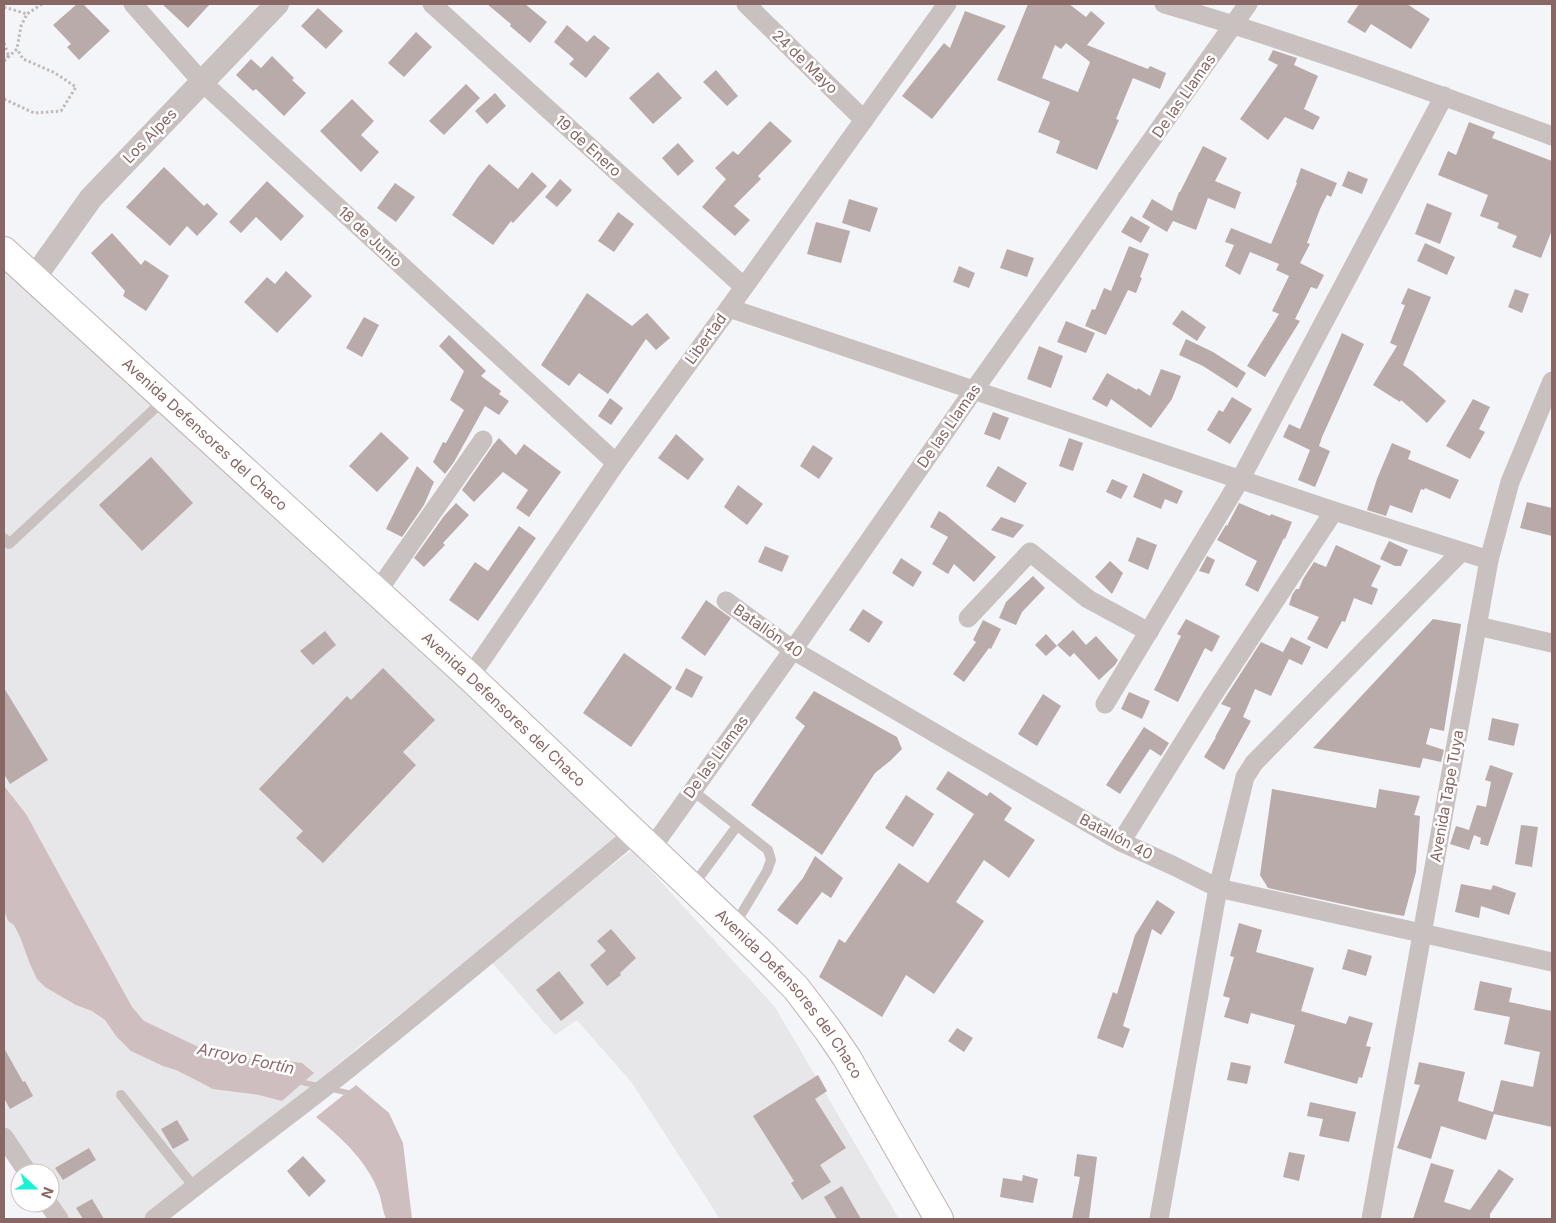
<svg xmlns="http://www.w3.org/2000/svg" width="1556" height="1223" font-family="Inter,sans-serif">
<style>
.built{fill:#e7e6e8}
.water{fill:#cfbebf}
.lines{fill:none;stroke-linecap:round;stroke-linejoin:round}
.stream{stroke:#cfbebf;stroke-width:5.5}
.building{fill:#baabab;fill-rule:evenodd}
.secondary-casing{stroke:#beb3b2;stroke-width:30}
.path{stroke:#c1bbba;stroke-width:3;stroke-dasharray:2.5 2.5;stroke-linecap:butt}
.service{stroke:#c9c1c0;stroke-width:10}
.minor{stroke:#c9c1c0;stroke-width:19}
.tertiary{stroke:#c9c1c0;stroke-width:24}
.secondary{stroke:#fff;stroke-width:28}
.labels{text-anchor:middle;stroke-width:5;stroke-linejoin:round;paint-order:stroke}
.street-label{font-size:15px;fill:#886764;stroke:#fff}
.water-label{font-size:16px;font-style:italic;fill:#92696d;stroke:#fff}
</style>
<rect width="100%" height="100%" fill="#f4f5f8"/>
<!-- built -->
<g class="built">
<path d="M4 247 634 833 377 1032 149 1219H61L50 1202V1173H31L4 1130Z"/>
<path d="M632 850 775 1007 899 1219H720L632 1083 577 1020 555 1035 489 959Z"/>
</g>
<!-- water -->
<g class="water">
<path d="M4 786 26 814 132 1007 144 1021 209 1052 258 1060 288 1061 302 1063 314 1073 282 1101 259 1095 213 1089 192 1078 176 1070 163 1066 131 1051 116 1036 105 1020 92 1011 76 1005 45 987 37 979 30 964 20 937 14 925 8 921 4 910Z"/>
<path d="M356 1085 389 1113 403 1143 412 1219H386C383 1212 382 1204 380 1196 369 1163 343 1139 316 1117Z"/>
</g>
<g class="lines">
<!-- stream -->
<g class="stream">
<path d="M296 1081 319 1086"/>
<path d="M331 1089 353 1094"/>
</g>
</g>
<!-- building -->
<g class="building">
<path d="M77 4H83L110 31 79 60 67 47 71 44 53 25Z"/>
<path d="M162 4H210L188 28Z"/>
<path d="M487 4H525L547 22 530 43 510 26 511 24Z"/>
<path d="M1028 4H1069L1086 17 1091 11 1105 23 1087 45 1135 64 1148 69 1150 66 1166 73 1160 89 1133 78 1116 119 1119 120 1097 170 1056 153 1060 141 1038 132 1050 102 997 80ZM1066 43 1090 62 1078 92 1042 78 1055 45 1061 49Z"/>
<path d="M1359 4H1407L1430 19 1411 49 1371 24 1365 33 1347 22Z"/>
<path d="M318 8 343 31 326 49 301 26Z"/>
<path d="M965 11 1006 26 932 119 902 96 944 43 950 48Z"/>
<path d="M567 25 587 42 594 35 610 48 586 78 569 64 574 59 554 42Z"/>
<path d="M416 32 432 47 404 77 388 63Z"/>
<path d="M1273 50 1297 58 1294 65 1318 76 1304 109 1320 117 1313 130 1285 117 1268 140 1240 119 1278 65 1268 60Z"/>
<path d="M272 56 294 78 292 80 306 93 284 116 256 89 253 91 236 75 251 59 261 68Z"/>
<path d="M716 70 738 96 727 106 703 82Z"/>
<path d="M658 72 682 98 653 124 629 98Z"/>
<path d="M466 84 480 98 444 135 429 121Z"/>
<path d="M495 93 506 106 487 124 475 111Z"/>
<path d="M352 99 374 121 361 135 379 152 361 172 320 131Z"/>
<path d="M770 121 792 141 758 176 761 179 734 206 750 220 735 236 702 207 726 179 715 168 733 151 738 155Z"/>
<path d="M1469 122 1495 132 1492 138 1552 161V230L1541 258 1512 247 1517 236 1497 228 1499 223 1480 216 1488 195 1438 175 1448 151 1456 155Z"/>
<path d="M678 143 694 161 678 176 662 158Z"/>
<path d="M1203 146 1227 158 1215 181 1241 192 1235 209 1208 198 1196 230 1173 221 1167 232 1142 217 1152 199 1172 211 1179 192H1180Z"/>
<path d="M489 164 518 189 532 172 547 186 513 223 511 221 493 245 452 215 478 177Z"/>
<path d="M164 167 204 206 207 203 218 214 197 236 187 226 170 246 126 207Z"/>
<path d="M1301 168 1337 183 1331 197 1327 195 1320 209 1307 243 1310 244 1300 263 1324 275 1317 289 1311 287 1295 319 1300 321 1265 377 1247 366 1279 314 1272 311 1289 276 1276 270 1279 264 1250 252 1240 275 1225 266 1234 245 1225 242 1231 228 1271 244 1297 183 1296 182Z"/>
<path d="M1348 171 1368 179 1362 194 1342 186Z"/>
<path d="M560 179 572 190 557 207 545 197Z"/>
<path d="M267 181 304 216 281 241 256 217 241 233 229 222Z"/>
<path d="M395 183 415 197 396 222 377 208Z"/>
<path d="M849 199 878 208 870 232 842 223Z"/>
<path d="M1427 203 1452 213 1440 244 1415 234Z"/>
<path d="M618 212 634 224 614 252 598 241Z"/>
<path d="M1131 216 1150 227 1141 243 1121 232Z"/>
<path d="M816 222 850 231 841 263 807 254Z"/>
<path d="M112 233 141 265 145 260 169 276 146 311 123 296 125 291 91 253Z"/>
<path d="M1425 243 1455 257 1447 275 1417 261Z"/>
<path d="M1129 246 1149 254 1140 277 1142 278 1136 293 1128 290 1106 335 1085 326 1092 309 1095 310 1104 288 1111 291Z"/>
<path d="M1007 249 1034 258 1027 277 1000 268Z"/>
<path d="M959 266 975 273 969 288 953 282Z"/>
<path d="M286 271 312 296 277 333 244 302 267 277 275 284Z"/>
<path d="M1408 288 1431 297 1403 365 1412 371 1446 401 1427 423 1401 400 1400 402 1373 385 1397 346 1390 343 1405 305 1401 304Z"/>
<path d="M1515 289 1529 294 1522 313 1508 307Z"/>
<path d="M587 293 632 326 647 313 670 338 656 350 646 339 608 394 579 373 569 386 541 365Z"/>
<path d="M1182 310 1206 327 1197 341 1172 324Z"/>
<path d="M364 317 379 325 362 357 346 348Z"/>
<path d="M1066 321 1095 333 1086 353 1057 342Z"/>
<path d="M1342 333 1364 344 1322 437 1319 446 1330 451 1315 487 1298 480 1310 450 1283 437 1289 424 1300 429Z"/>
<path d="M449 335 486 371 481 376 501 391 499 394 509 401 499 415 485 406 454 462 445 474 433 462 443 442 446 443 464 410 450 400 464 371 439 346Z"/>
<path d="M1186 339 1213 352 1246 373 1237 388 1203 366 1179 355Z"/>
<path d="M1039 346 1063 356 1051 388 1027 379Z"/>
<path d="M1161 369 1181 376 1172 399 1151 428 1111 399 1107 407 1092 399 1107 373 1137 390 1138 388 1150 396Z"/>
<path d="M1232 397 1252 409 1230 444 1207 430 1219 410 1223 412Z"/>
<path d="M610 398 623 408 611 425 598 416Z"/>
<path d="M1473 399 1490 407 1479 429 1485 432 1470 459 1446 446Z"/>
<path d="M993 412 1009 418 1000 440 984 434Z"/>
<path d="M381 432 409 458 377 492 349 466Z"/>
<path d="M676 434 704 459 688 480 658 458Z"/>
<path d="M499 438 516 455 524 444 561 472 529 517 516 508 528 490 503 472 474 502 462 490 493 445Z"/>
<path d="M1069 438 1083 443 1073 471 1059 466Z"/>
<path d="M1392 443 1411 451 1408 459 1459 480 1450 499 1425 488 1424 490 1421 489 1412 513 1390 505 1386 516 1367 510 1377 479Z"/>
<path d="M813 445 833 458 819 479 800 466Z"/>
<path d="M151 457 193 503 142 551 99 505Z"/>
<path d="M417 466 434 482 424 505 402 537 386 529Z"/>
<path d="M998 466 1027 483 1015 503 986 486Z"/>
<path d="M1143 473 1183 491 1177 504 1165 499 1161 509 1133 497Z"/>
<path d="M1112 479 1128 486 1121 499 1106 492Z"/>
<path d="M738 485 763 504 747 525 724 507Z"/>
<path d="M1527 502 1552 508V536L1520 528Z"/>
<path d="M456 503 469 515 443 543 445 545 424 567 414 558 444 516Z"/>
<path d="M1239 503 1270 516 1271 514 1292 522 1285 539 1284 538 1258 592 1245 585 1257 561 1217 540 1226 525 1227 526Z"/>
<path d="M939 511 946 515 996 557 974 582 954 564 948 574 932 564 948 537 930 527Z"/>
<path d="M1001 517 1024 525 1013 538 991 530Z"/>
<path d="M519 526 536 538 478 621 449 600 475 562 488 571Z"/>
<path d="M1137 537 1157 545 1148 570 1128 561Z"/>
<path d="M1389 541 1408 550 1401 566H1395L1380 559Z"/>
<path d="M1336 545 1381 566 1371 586 1378 589 1372 605 1354 598 1345 622 1342 621 1327 649 1307 639 1319 617 1289 605 1292 595 1296 589H1299L1303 579 1314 562 1326 567Z"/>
<path d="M765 546 789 556 782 572 758 562Z"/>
<path d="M1207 556 1215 560 1209 574 1199 571Z"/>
<path d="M901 558 922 572 913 587 892 573Z"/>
<path d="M1110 561 1123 573 1112 594 1095 577Z"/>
<path d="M1033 576 1045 588 1022 612 1016 625 999 618 1006 602Z"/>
<path d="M706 600 731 618 705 656 681 638Z"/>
<path d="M863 609 883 622 869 643 849 630Z"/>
<path d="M1186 619 1220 636 1212 652 1205 648 1178 702 1154 690 1181 636 1177 634Z"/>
<path d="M1433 619 1461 624 1444 731 1430 728 1426 744 1444 750 1441 762 1423 758 1420 768 1313 748Z"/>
<path d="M983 620 1001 629 991 649 989 648 964 682 953 674 976 642 973 640Z"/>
<path d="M1073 630 1086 645 1096 636 1118 660 1115 665 1099 680 1074 653 1070 657 1057 645Z"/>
<path d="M325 631 336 645 313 665 300 651Z"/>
<path d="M1046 634 1057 646 1046 656 1035 645Z"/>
<path d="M1291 637 1311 647 1302 665 1289 659 1271 696 1255 689 1243 717 1251 721 1224 770 1204 757 1216 737H1215L1231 708 1221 704 1261 642 1283 652Z"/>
<path d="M624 653 672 687 631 747 583 713Z"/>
<path d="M383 668 435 720 403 752 416 765 323 863 296 838 303 831 259 789 347 696 351 700Z"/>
<path d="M686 668 703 677 692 698 675 689Z"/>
<path d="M4 688 48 760 10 784 4 774Z"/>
<path d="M814 691 897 737 902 749 890 761 875 773 822 855 751 805 805 726 795 718Z"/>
<path d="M1129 692 1150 701 1142 719 1121 709Z"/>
<path d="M1043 694 1061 706 1037 746 1018 734Z"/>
<path d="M1492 718 1519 724 1514 746 1488 740Z"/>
<path d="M1144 727 1169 743 1161 756 1150 749 1120 794 1106 785Z"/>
<path d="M1490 765 1513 773 1488 846 1480 844 1481 838 1474 835 1469 850 1450 844 1456 826 1469 830 1477 805 1486 807 1491 782 1485 780Z"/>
<path d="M948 771 987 796 990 792 1012 808 1004 820 1035 840 1009 878 984 860 956 902 984 921 934 994 906 975 882 1017 819 977 839 939 845 943 899 863 928 883 974 814 936 789Z"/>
<path d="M1272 789 1376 808 1379 789 1420 796 1414 815 1420 816 1416 872 1404 916 1370 910 1268 888 1260 875Z"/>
<path d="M906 795 934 814 913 847 885 828Z"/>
<path d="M1521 825 1538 827 1532 867 1515 864Z"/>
<path d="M815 856 843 878 831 898 822 892 797 925 777 910 803 878Z"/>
<path d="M1461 884 1491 890 1493 885 1516 893 1509 915 1481 906 1479 918 1455 912Z"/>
<path d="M1157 900 1175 912 1161 935 1152 929 1123 1026 1130 1029 1123 1048 1097 1038 1113 992 1117 994 1135 935Z"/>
<path d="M1239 923 1262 930 1256 952 1314 968 1301 1011 1346 1024 1349 1016 1373 1023 1366 1046 1371 1047 1362 1078 1359 1077 1357 1084 1284 1063 1295 1025 1251 1013 1248 1024 1224 1017 1230 998 1223 996 1234 957 1230 956Z"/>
<path d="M611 929 636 958 620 973 621 975 607 986 590 965 606 951 597 941Z"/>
<path d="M1348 949 1372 956 1366 976 1342 969Z"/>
<path d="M559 971 584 1003 561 1021 536 990Z"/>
<path d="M1480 981 1512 988 1509 1002 1552 1011V1127L1494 1114 1486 1140 1441 1126 1431 1159 1397 1148 1420 1085 1414 1084 1419 1062 1465 1072 1458 1101 1493 1112 1501 1080 1533 1087 1540 1052 1504 1044 1510 1017 1474 1010Z"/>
<path d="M957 1028 973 1038 964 1052 948 1041Z"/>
<path d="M4 1048 23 1082 25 1081 33 1096 10 1109 4 1098Z"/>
<path d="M1231 1062 1251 1066 1247 1084 1227 1080Z"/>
<path d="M818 1075 827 1091 815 1099 846 1148 820 1165 831 1182 802 1200 791 1183 794 1181 753 1116Z"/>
<path d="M1310 1102 1356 1112 1349 1142 1319 1136 1323 1119 1307 1116Z"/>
<path d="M177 1120 189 1140 173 1149 161 1129Z"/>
<path d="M89 1148 96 1160 63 1180 55 1168Z"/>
<path d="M1289 1152 1305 1155 1299 1181 1283 1177Z"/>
<path d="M1077 1154 1097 1157 1089 1219H1072L1080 1177 1074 1176Z"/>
<path d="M303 1156 326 1181 309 1197 287 1171Z"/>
<path d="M1431 1163 1454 1170 1444 1202 1470 1210 1499 1169 1514 1179 1490 1214V1219H1413Z"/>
<path d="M1023 1175 1038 1179 1033 1203 1000 1197 1003 1178 1022 1181Z"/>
<path d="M842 1186 861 1219H837L824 1197Z"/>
<path d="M92 1199 104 1219H83L76 1208Z"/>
</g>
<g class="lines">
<defs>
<g id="secondary">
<path id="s1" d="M4 251 470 677 759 951 796 988 828 1030 847 1058 939 1219"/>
</g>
</defs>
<!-- secondary casing -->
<use href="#secondary" class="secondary-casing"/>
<!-- path -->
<g class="path">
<path d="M4 7 27 14"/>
<path d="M4 43 9 57 4 55"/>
<path d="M4 61 17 49 21 26 27 14 42 4"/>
<path d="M4 99 34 113 61 111 76 87 55 73 23 59 17 49"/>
</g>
<!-- service -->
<g class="service">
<path d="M4 538 9 544 165 399"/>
<path d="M692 790 768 850 771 860 767 871 734 926"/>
<path d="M692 887 737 826"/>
<path d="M121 1095 194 1187"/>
</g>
<!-- minor -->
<g class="minor">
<path d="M133 4 202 82 616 463"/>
<path d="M432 4 744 287"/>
<path d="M746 4 864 120"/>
<path d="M1164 4C1295 42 1424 89 1552 136"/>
<path d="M729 308 1334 511 1489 560"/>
<path d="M377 592 483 440"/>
<path d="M726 601 793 650 1121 842 1174 866 1218 888 1552 962"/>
<path d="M968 618 1030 552 1088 599 1149 632"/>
<path d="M1477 626 1552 643"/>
<path d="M470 677 616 463 729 308 947 4"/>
<path d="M1105 704 1240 480 1444 96"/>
<path d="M1121 842 1211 698 1334 511"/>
<path d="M651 849 793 650 974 390 1248 4"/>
<path d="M4 1137 28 1173"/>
<path d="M48 1203 59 1219"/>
<path d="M154 1219C219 1167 287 1118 352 1066 447 990 540 911 635 833"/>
<path d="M1159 1219 1218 888 1245 777 1254 763 1461 552"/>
<path d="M1371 1219 1489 560 1510 482 1552 381"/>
</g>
<!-- tertiary -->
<path class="tertiary" d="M34 278 91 198 277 4"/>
<!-- secondary -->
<use href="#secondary" class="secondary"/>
</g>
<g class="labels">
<!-- street labels -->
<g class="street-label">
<text transform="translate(805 62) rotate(44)" y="5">24 de Mayo</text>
<text transform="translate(1184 96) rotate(-55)" y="5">De las Llamas</text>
<text transform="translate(150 136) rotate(-46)" y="5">Los Alpes</text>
<text transform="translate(588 146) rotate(42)" y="5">19 de Enero</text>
<text transform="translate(370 237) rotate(43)" y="5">18 de Junio</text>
<text transform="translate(706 339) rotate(-54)" y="5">Libertad</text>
<text transform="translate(949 426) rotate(-55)" y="5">De las Llamas</text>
<text dy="5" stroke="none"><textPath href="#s1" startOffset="272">Avenida Defensores del Chaco</textPath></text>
<text transform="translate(768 631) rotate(35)" y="5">Batallón 40</text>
<text dy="5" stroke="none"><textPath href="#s1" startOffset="678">Avenida Defensores del Chaco</textPath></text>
<text transform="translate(716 757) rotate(-54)" y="5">De las Llamas</text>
<text transform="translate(1447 796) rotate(-80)" y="5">Avenida Tape Tuya</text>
<text transform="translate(1116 837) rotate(28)" y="5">Batallón 40</text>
<text dy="5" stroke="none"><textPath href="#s1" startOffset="1082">Avenida Defensores del Chaco</textPath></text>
</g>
<!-- water labels -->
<g class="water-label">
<text transform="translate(246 1058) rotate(12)" y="6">Arroyo Fortín</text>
</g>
</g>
<!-- border -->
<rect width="1556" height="1223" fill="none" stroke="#886764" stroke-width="10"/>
<!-- north arrow -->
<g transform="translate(35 1188) rotate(111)"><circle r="24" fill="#ffffff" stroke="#cfc2c1"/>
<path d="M0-4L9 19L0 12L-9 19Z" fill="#1af2d5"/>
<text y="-8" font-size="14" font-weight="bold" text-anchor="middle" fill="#886764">N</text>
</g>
</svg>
